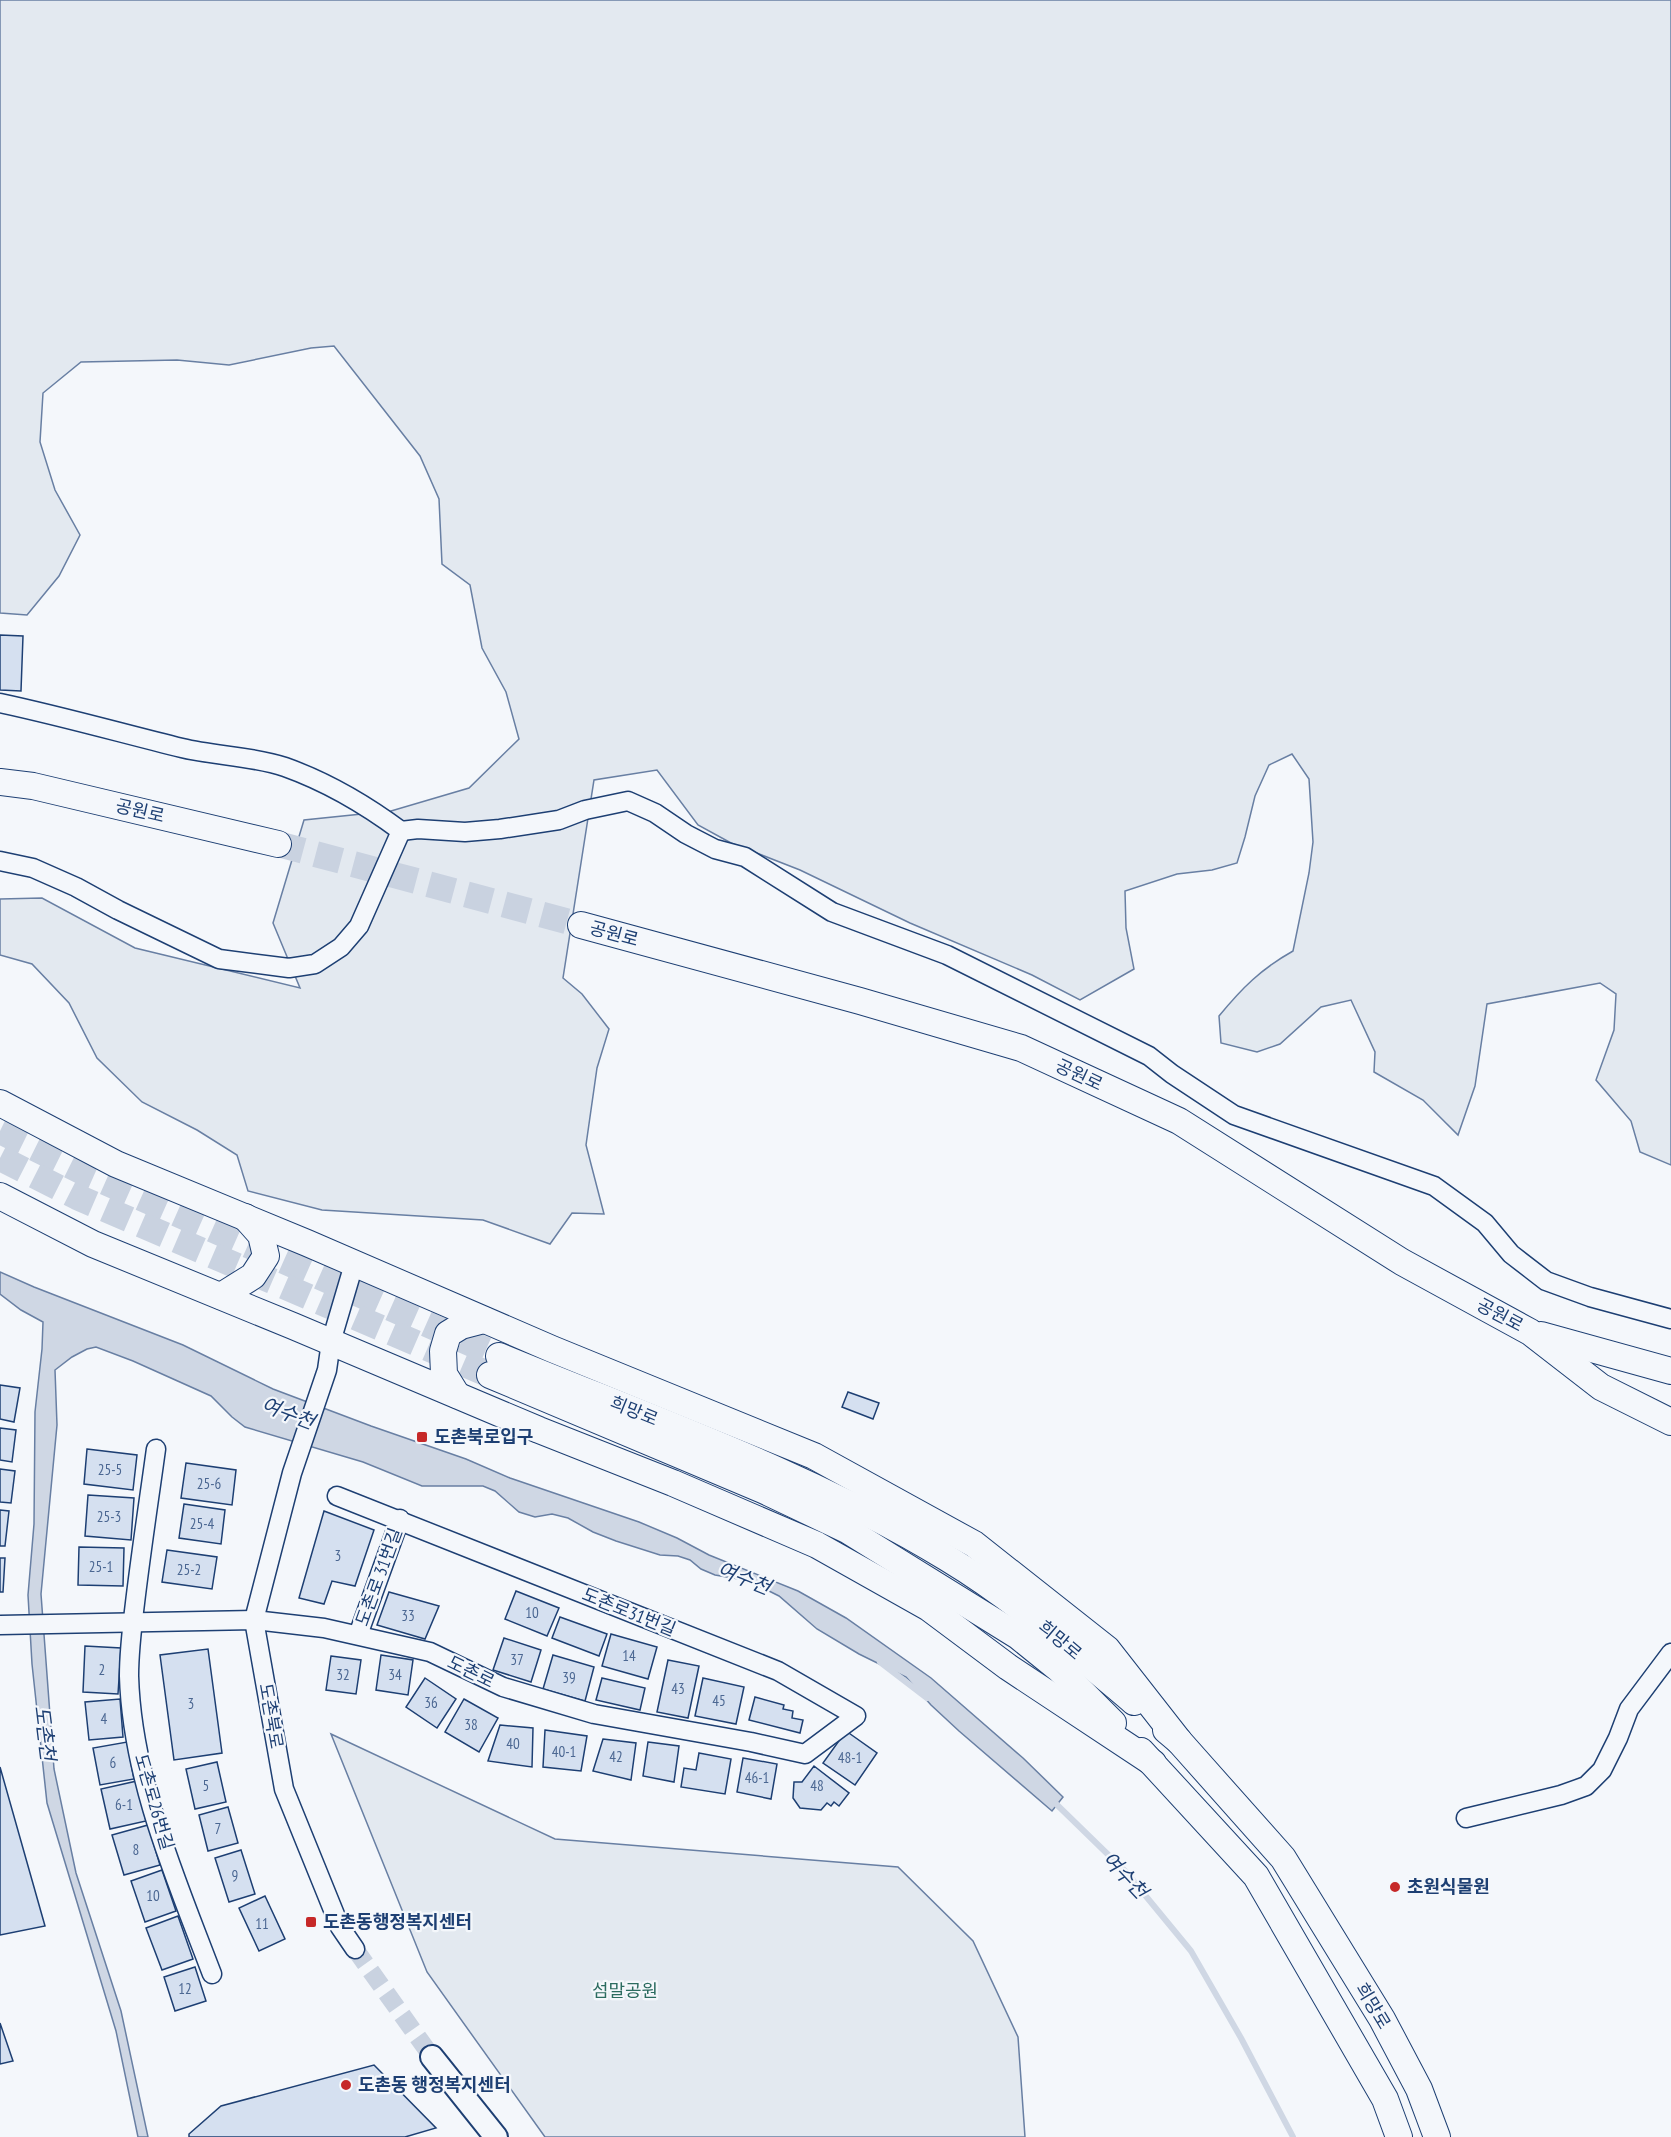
<svg xmlns="http://www.w3.org/2000/svg" width="1671" height="2137" font-family="'PT Sans Narrow','Noto Sans KR',sans-serif">
<style>
.green{fill:#e3e9f0;stroke:#687fa3;stroke-width:1.5}
.water{fill:#cfd7e4;stroke:#687fa3;stroke-width:1.5}
.lines{fill:none;stroke-linecap:round;stroke-linejoin:round}
.stream{stroke:#cfd7e4;stroke-width:6}
.building{fill:#d5e0f0;stroke:#1d3f73;stroke-width:1.5}
.minor-tunnel{stroke:#c9d2e0;stroke-width:18;stroke-dasharray:18 9;stroke-linecap:butt}
.secondary-tunnel{stroke:#c9d2e0;stroke-width:26;stroke-dasharray:26 13;stroke-linecap:butt}
.minor-casing{stroke:#1d3f73;stroke-width:21}
.tertiary-casing{stroke:#1d3f73;stroke-width:26}
.secondary-casing{stroke:#1d3f73;stroke-width:28}
.minor{stroke:#f4f7fb;stroke-width:18}
.tertiary{stroke:#f4f7fb;stroke-width:22}
.secondary{stroke:#f4f7fb;stroke-width:26}
.poi-dot{fill:#c62828;stroke:#f4f7fb;stroke-width:2}
.labels{text-anchor:middle;stroke-width:4.5;stroke-linejoin:round;paint-order:stroke}
.number-label{font-size:15px;fill:#4b6792}
.street-label{font-size:18px;fill:#1d3f73;stroke:#f4f7fb}
.poi-label{font-size:18px;font-weight:bold;fill:#1d3f73;stroke:#f4f7fb;text-anchor:start}
.park-label{font-size:18px;fill:#2c6c60;stroke:#f4f7fb}
.water-label{font-size:20px;font-style:italic;fill:#1d3f73;stroke:#f4f7fb}
</style>
<rect width="100%" height="100%" fill="#f4f7fb"/>
<!-- green -->
<g class="green">
<path d="M0 0H1671V1165L1640 1152 1631 1121 1596 1080 1614 1030 1616 994 1600 983 1487 1004 1475 1086 1458 1135 1423 1100 1374 1072 1375 1052 1351 1000 1321 1007 1280 1044 1257 1052 1221 1043 1219 1016C1242 988 1261 969 1293 951L1309 873 1313 842 1309 779 1292 754 1269 765 1255 796 1245 837 1237 863 1212 870 1177 874 1125 891 1126 928 1134 969 1080 1000 1032 975 910 923 800 870 731 843 698 825 657 770 594 780 563 978 582 994 609 1029 597 1068 586 1145 604 1214 572 1213 550 1244 483 1220 322 1210 248 1191 237 1155 197 1130 142 1102 97 1058 69 1003 32 964 0 955V899L42 898 135 948 300 988 273 923 304 820 391 811 469 788 519 739 506 692 482 648 470 585 442 564 439 499 420 456 334 346 311 348 229 365 177 360 81 362 43 393 40 442 55 490 80 535 59 576 27 615 0 613Z"/>
<path d="M331 1734 555 1839 898 1867 973 1941 1018 2037 1025 2137H545L427 1972Z"/>
</g>
<!-- water -->
<path class="water" d="M0 1272 34 1287 183 1345 273 1389 371 1426 466 1459 510 1478 639 1522 677 1538 709 1555 798 1591 846 1618 931 1678 1023 1758 1063 1797 1052 1811 959 1731 931 1705 906 1677 859 1654 817 1629 779 1596 765 1589 745 1580 715 1575 701 1569 690 1560 678 1556 660 1555 616 1541 593 1532 568 1518 552 1514 535 1517 519 1512 495 1491 483 1486H422L363 1462 245 1427 232 1417 211 1396 133 1361 96 1347 87 1349 72 1357 55 1370 57 1425 41 1594 54 1769 76 1873 121 2011 148 2137H138L116 2031 47 1803 32 1664 28 1595 34 1524 35 1412 42 1349 43 1322 21 1310 0 1294Z"/>
<g class="lines">
<!-- stream -->
<g class="stream">
<path d="M880 1662 927 1698"/>
<path d="M1051 1799 1126 1872 1191 1951 1241 2038 1293 2137"/>
</g>
</g>
<!-- building -->
<g class="building">
<path d="M0 635 23 636 21 691 0 690Z"/>
<path d="M0 1385 20 1388 14 1422 0 1419Z"/>
<path d="M848 1392 879 1403 873 1419 842 1407Z"/>
<path d="M0 1428 16 1430 12 1462 0 1460Z"/>
<path d="M87 1449 137 1455 133 1490 84 1484Z"/>
<path d="M186 1463 236 1470 232 1505 181 1498Z"/>
<path d="M0 1469 15 1471 11 1503 0 1502Z"/>
<path d="M88 1495 134 1498 131 1540 85 1536Z"/>
<path d="M184 1504 225 1510 221 1544 179 1538Z"/>
<path d="M0 1510 9 1511 5 1546H0Z"/>
<path d="M324 1511 374 1530 355 1586 332 1581 324 1604 299 1598Z"/>
<path d="M79 1547 124 1548 123 1586 78 1585Z"/>
<path d="M167 1550 217 1557 212 1589 162 1582Z"/>
<path d="M0 1558H5L3 1592H0Z"/>
<path d="M516 1591 559 1608 547 1636 505 1619Z"/>
<path d="M389 1592 439 1606 425 1639 377 1625Z"/>
<path d="M560 1617 607 1634 599 1656 552 1638Z"/>
<path d="M611 1634 657 1647 648 1679 602 1666Z"/>
<path d="M504 1638 541 1650 531 1682 493 1670Z"/>
<path d="M85 1646 121 1648 118 1694 83 1692Z"/>
<path d="M208 1649 222 1753 174 1760 160 1655Z"/>
<path d="M381 1655 413 1660 408 1695 376 1690Z"/>
<path d="M553 1655 594 1667 585 1701 543 1689Z"/>
<path d="M331 1656 361 1660 356 1694 326 1690Z"/>
<path d="M668 1660 699 1666 688 1718 657 1712Z"/>
<path d="M425 1678 456 1699 437 1728 406 1707Z"/>
<path d="M602 1678 645 1688 640 1710 596 1700Z"/>
<path d="M703 1678 744 1687 736 1724 695 1716Z"/>
<path d="M755 1697 784 1705 783 1709 793 1711 792 1718 803 1720 800 1733 749 1720Z"/>
<path d="M120 1699 123 1737 89 1740 85 1702Z"/>
<path d="M464 1699 498 1718 479 1752 445 1732Z"/>
<path d="M500 1725 533 1728 532 1767 488 1761Z"/>
<path d="M545 1730 587 1736 581 1771 543 1767Z"/>
<path d="M846 1731 877 1753 855 1785 823 1763Z"/>
<path d="M603 1739 636 1743 631 1780 593 1771Z"/>
<path d="M127 1742 134 1779 100 1785 93 1748Z"/>
<path d="M648 1742 679 1746 674 1782 643 1776Z"/>
<path d="M699 1753 731 1759 725 1794 681 1787 684 1768 696 1770Z"/>
<path d="M743 1758 777 1764 771 1799 737 1792Z"/>
<path d="M217 1762 226 1802 195 1809 186 1769Z"/>
<path d="M814 1766 849 1793 839 1806 834 1802 831 1806 827 1803 821 1810 800 1808 793 1798 794 1782H802Z"/>
<path d="M0 1767 45 1926 0 1935Z"/>
<path d="M137 1781 146 1821 110 1829 101 1789Z"/>
<path d="M228 1807 238 1843 208 1851 199 1815Z"/>
<path d="M148 1825 160 1865 124 1875 112 1835Z"/>
<path d="M241 1850 255 1894 229 1902 215 1858Z"/>
<path d="M162 1870 176 1911 145 1922 131 1881Z"/>
<path d="M265 1896 285 1939 259 1951 239 1908Z"/>
<path d="M178 1916 193 1959 162 1970 146 1928Z"/>
<path d="M195 1967 206 2001 175 2011 164 1977Z"/>
<path d="M0 2023 13 2061 0 2064Z"/>
<path d="M374 2065 436 2128 405 2137H189V2134L221 2106Z"/>
</g>
<g class="lines">
<!-- minor-tunnel -->
<path class="minor-tunnel" d="M355 1949 432 2057"/>
<!-- secondary-tunnel -->
<g class="secondary-tunnel">
<path d="M278 844 581 925"/>
<path d="M0 1131 87 1174 499 1356"/>
<path d="M0 1158 77 1197 490 1375"/>
</g>
<defs>
<g id="minor">
<path d="M0 703C61 716 121 733 182 748 215 756 253 756 285 767 327 782 366 805 401 831L359 926 341 947 315 964 289 968 219 959 118 910 76 887 33 868 0 861"/>
<path d="M401 831 418 829 465 832 500 829 559 820 585 810 628 801 655 813 686 834 715 849 745 857 832 912 947 955 1149 1056 1172 1074 1234 1115 1434 1186 1485 1223 1511 1254 1546 1281 1590 1297 1671 1319"/>
<path d="M354 1264 331 1342 327 1370 292 1473 254 1620 284 1789 340 1927 355 1949"/>
<path d="M156 1449C149 1500 141 1552 135 1603 132 1627 129 1652 129 1676 132 1779 176 1879 212 1974"/>
<path d="M0 1625 254 1620 324 1628 430 1652 503 1687 594 1714 751 1742 805 1754 856 1716 778 1671 337 1496"/>
<path d="M358 1635 400 1519"/>
<path d="M1466 1818 1561 1795 1586 1786 1602 1770 1618 1738 1629 1709 1671 1653"/>
</g>
<path id="tertiary" d="M432 2057 496 2137"/>
<g id="secondary">
<path d="M0 782 33 786 278 844"/>
<path d="M581 925 860 1001 1021 1048 1179 1121 1402 1262 1530 1332 1601 1387 1671 1422"/>
<path d="M0 1103 116 1164 307 1243 552 1349 814 1456 974 1544 1107 1649 1179 1741"/>
<path d="M0 1196 93 1244 293 1326 539 1430 673 1483 817 1545 929 1608 1008 1667 1153 1763"/>
<path d="M221 1296 253 1276 266 1256 261 1235 245 1217"/>
<path d="M1541 1335 1671 1371"/>
<path d="M499 1356C649 1418 808 1473 947 1558 1015 1599 1074 1651 1134 1702"/>
<path d="M490 1375 763 1490 847 1530 1018 1636 1060 1670 1113 1723"/>
<path d="M457 1395 444 1374 443 1351 448 1334 461 1326 484 1320"/>
<path d="M1166 1730 1179 1741 1283 1858 1382 2019 1419 2089 1437 2137"/>
<path d="M1141 1751 1256 1876 1385 2099 1399 2137"/>
</g>
</defs>
<!-- minor casing -->
<use href="#minor" class="minor-casing"/>
<!-- tertiary casing -->
<use href="#tertiary" class="tertiary-casing"/>
<!-- secondary casing -->
<use href="#secondary" class="secondary-casing"/>
<!-- minor -->
<use href="#minor" class="minor"/>
<!-- tertiary -->
<use href="#tertiary" class="tertiary"/>
<!-- secondary -->
<use href="#secondary" class="secondary"/>
</g>
<!-- markers -->
<g class="poi-dot">
<rect x="416" y="1431" width="12" height="12" rx="3"/>
<circle cx="1395" cy="1887" r="6"/>
<rect x="305" y="1916" width="12" height="12" rx="3"/>
<circle cx="346" cy="2085" r="6"/>
</g>
<g class="labels">
<!-- number labels -->
<g class="number-label">
<text x="110" y="1475">25-5</text>
<text x="209" y="1489">25-6</text>
<text x="109" y="1522">25-3</text>
<text x="202" y="1529">25-4</text>
<text x="338" y="1561">3</text>
<text x="101" y="1572">25-1</text>
<text x="189" y="1575">25-2</text>
<text x="532" y="1618">10</text>
<text x="408" y="1621">33</text>
<text x="629" y="1661">14</text>
<text x="517" y="1665">37</text>
<text x="102" y="1675">2</text>
<text x="343" y="1680">32</text>
<text x="395" y="1680">34</text>
<text x="569" y="1683">39</text>
<text x="678" y="1694">43</text>
<text x="719" y="1706">45</text>
<text x="431" y="1708">36</text>
<text x="191" y="1709">3</text>
<text x="104" y="1724">4</text>
<text x="471" y="1730">38</text>
<text x="513" y="1749">40</text>
<text x="564" y="1757">40-1</text>
<text x="616" y="1762">42</text>
<text x="850" y="1763">48-1</text>
<text x="113" y="1768">6</text>
<text x="757" y="1783">46-1</text>
<text x="206" y="1791">5</text>
<text x="817" y="1791">48</text>
<text x="124" y="1810">6-1</text>
<text x="218" y="1834">7</text>
<text x="136" y="1855">8</text>
<text x="235" y="1881">9</text>
<text x="153" y="1901">10</text>
<text x="262" y="1929">11</text>
<text x="185" y="1994">12</text>
</g>
<!-- street labels -->
<g class="street-label">
<text transform="translate(140 811) rotate(13)" y="6">공원로</text>
<text transform="translate(614 934) rotate(15)" y="6">공원로</text>
<text transform="translate(1079 1075) rotate(25)" y="6">공원로</text>
<text transform="translate(1500 1315) rotate(28)" y="6">공원로</text>
<text transform="translate(634 1411) rotate(22)" y="6">희망로</text>
<text transform="translate(379 1577) rotate(-70)" y="6">도촌로 31번길</text>
<text transform="translate(629 1612) rotate(22)" y="6">도촌로31번길</text>
<text transform="translate(1060 1640) rotate(40)" y="6">희망로</text>
<text transform="translate(471 1672) rotate(26)" y="6">도촌로</text>
<text transform="translate(271 1716) rotate(80)" y="6">도촌북로</text>
<text transform="translate(154 1802) rotate(74)" y="6">도촌로26번길</text>
<text transform="translate(1373 2006) rotate(59)" y="6">희망로</text>
</g>
<!-- poi labels -->
<g class="poi-label">
<text x="434" y="1443">도촌북로입구</text>
<text x="1407" y="1893">초원식물원</text>
<text x="323" y="1928">도촌동행정복지센터</text>
<text x="358" y="2091">도촌동 행정복지센터</text>
</g>
<!-- park labels -->
<g class="park-label">
<text x="625" y="1997">섬말공원</text>
</g>
<!-- water labels -->
<g class="water-label">
<text transform="translate(288 1413) rotate(21)" y="7">여수천</text>
<text transform="translate(744 1578) rotate(22)" y="7">여수천</text>
<text transform="translate(45 1733) rotate(83)" y="7">도촌천</text>
<text transform="translate(1125 1875) rotate(47)" y="7">여수천</text>
</g>
</g>
</svg>
